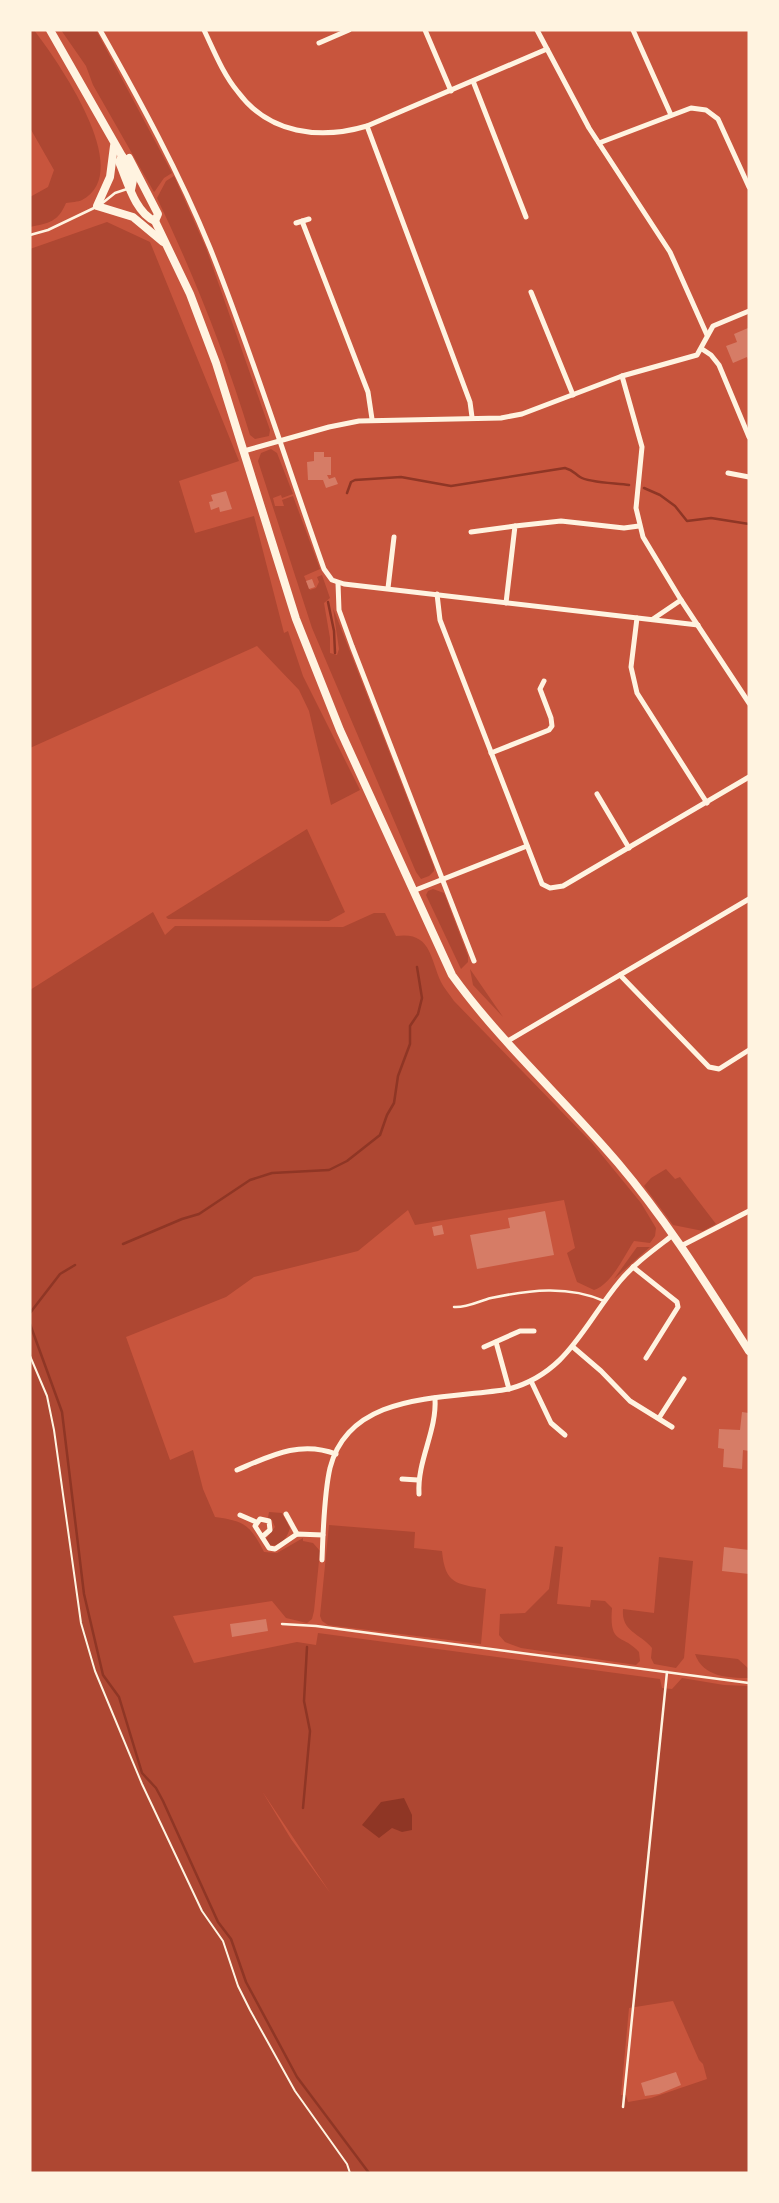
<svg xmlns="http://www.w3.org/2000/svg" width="779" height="2203" font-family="Cabin,sans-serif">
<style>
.green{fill:#ae4732;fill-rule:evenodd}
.water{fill:#8f3625}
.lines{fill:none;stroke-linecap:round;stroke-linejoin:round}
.stream{stroke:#8f3625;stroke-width:2.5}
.building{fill:#d67c66}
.path{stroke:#fff3e0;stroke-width:2}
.service{stroke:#fff3e0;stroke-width:2.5}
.minor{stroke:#fff3e0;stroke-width:5}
.primary{stroke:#fff3e0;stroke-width:8}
</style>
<rect width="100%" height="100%" fill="#c8553d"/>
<!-- green -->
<g class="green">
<path d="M30 30H34C56 59 137 172 82 200 78 202 71 202 66 203 58 222 49 223 30 227V197L48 187 54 170 30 128Z"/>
<path d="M61 30H96L172 173 164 178 155 191 154 192 93 85 86 66Z"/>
<path d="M174 176 206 248 270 430 269 436 255 439 250 435C225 353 194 275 157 198L166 181Z"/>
<path d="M107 222 150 242 239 461 179 481 195 533 254 516 284 633 288 631 303 676 360 790 331 805 309 711 299 690 257 646 30 748V249Z"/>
<path d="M271 449 277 453 293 494 282 498 281 495 273 498 275 506H284L282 500 293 496 320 569 304 576 310 590 316 588 319 582 317 577 322 575 330 598 324 603 330 638V653L337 655 339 649 333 608 434 867V871L429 876 421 879 416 872 312 628 258 461 261 453Z"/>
<path d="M307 829 345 912 329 921 168 919 166 917Z"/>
<path d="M433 889 444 893 468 956V962L461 969 426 895 428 891Z"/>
<path d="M153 912 165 935 175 926 343 927 374 913H385L396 936C431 931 430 958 441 982 444 988 450 995 454 1001L592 1143 641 1203 656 1228 655 1236 650 1243 634 1241C624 1256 612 1284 594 1290L577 1282 567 1253 575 1248 564 1200 415 1225 408 1210 358 1251 254 1277 226 1297 126 1337 170 1460 193 1450 203 1489 215 1517C245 1521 250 1525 264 1552L277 1553 303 1538V1541L313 1543 320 1551 314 1611 312 1619 307 1623 286 1618 272 1601 173 1616 194 1663 297 1642 316 1645 318 1633 660 1679 662 1688 672 1689 682 1678 724 1685 749 1686V2173H30V990ZM262 1791 331 1894 291 1839ZM673 2001 699 2060 703 2064 707 2079 651 2098 628 2102 626 2095H621L629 2008Z"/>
<path d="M470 969 503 1017 473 985Z"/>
<path d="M666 1169 675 1179 680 1177 716 1224 703 1231 673 1225 644 1186 651 1178Z"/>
<path d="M637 1247H650L614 1279Z"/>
<path d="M269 1512 282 1513 290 1528C287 1538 281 1547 270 1545L266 1539 275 1527 272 1520 268 1518Z"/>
<path d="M329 1525 415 1532 414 1548 442 1551C445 1584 456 1584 486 1589L481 1644 328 1625 322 1621 320 1616Z"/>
<path d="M555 1546 563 1547 557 1604 590 1607 591 1600 605 1601 612 1608C609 1646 622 1633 639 1652L640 1661 636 1665 521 1648 505 1642 499 1635 500 1614 525 1613 549 1589Z"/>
<path d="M659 1557 693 1561 684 1658 676 1668 654 1664 651 1658 652 1648C640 1633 621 1632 623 1609L654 1613Z"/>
<path d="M695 1654 738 1659 749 1669V1678C728 1678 703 1677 695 1654Z"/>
</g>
<!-- water -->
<path class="water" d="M404 1798 412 1815V1830L402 1832 392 1828 379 1838 362 1825 381 1802Z"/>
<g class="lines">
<!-- stream -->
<g class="stream">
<path d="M644 488 660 495 675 506 687 521 711 518 749 524"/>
<path d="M347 493 351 482 355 480 401 477 451 486 565 468C573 470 574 473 580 477 589 483 617 483 629 485"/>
<path d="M328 602 334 631 335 653"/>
<path d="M123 1244 182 1219 199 1214 250 1180 272 1173 329 1170 347 1161 380 1135 387 1115 394 1103 398 1076 410 1044V1026L418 1014 422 998 417 967"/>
<path d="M30 1313 60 1274 75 1265"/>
<path d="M30 1324 62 1412 84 1594 103 1675 119 1697 142 1773 156 1788 163 1801 218 1922 231 1939 246 1982 297 2077 369 2173"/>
<path d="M303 1808 310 1731 304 1701 307 1647"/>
</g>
</g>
<!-- building -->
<g class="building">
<path d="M748 328 749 362 747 357 733 363 726 346 737 342 734 334Z"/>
<path d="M314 452H324V457H331V475H327L329 479 335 477 338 484 326 488 323 480H308L307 462 314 461Z"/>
<path d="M226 491 232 509 220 512 219 507 211 510 209 502 213 501 211 495Z"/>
<path d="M312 579 315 587 309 589 306 581Z"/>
<path d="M545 1211 554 1255 477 1269 470 1235 510 1228 508 1218Z"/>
<path d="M442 1225 444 1234 434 1236 432 1227Z"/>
<path d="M742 1412 749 1413V1451L743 1450 742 1469 723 1467 724 1449 718 1448 719 1429 740 1430Z"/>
<path d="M724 1547 749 1550V1574L722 1571Z"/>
<path d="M266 1619 268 1631 232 1637 230 1624Z"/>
<path d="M676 2072 681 2085 659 2094 645 2096 641 2083Z"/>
</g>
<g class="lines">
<!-- path -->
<path class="path" d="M30 1356 47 1396 54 1430 81 1623 95 1671 142 1784 202 1911 223 1941 238 1986 250 2010 295 2091 347 2164 350 2173"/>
<!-- service -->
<g class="service">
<path d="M100 205 115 193 127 189"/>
<path d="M30 235 48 230 94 208"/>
<path d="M454 1307C467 1308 479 1301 491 1298 529 1290 568 1285 604 1301"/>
<path d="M282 1624 316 1626 749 1683"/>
<path d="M623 2107 667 1672"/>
</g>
<!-- minor -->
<g class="minor">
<path d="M100 30C140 101 179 172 210 248 252 353 286 462 324 569L332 580 344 584 698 625"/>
<path d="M204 30C214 51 223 74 238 92 269 134 320 140 367 126L547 49"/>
<path d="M425 30 451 91"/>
<path d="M537 30 589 128 670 252 707 335"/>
<path d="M633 30 671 115"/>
<path d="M319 43 349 30"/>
<path d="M473 81 526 217"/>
<path d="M367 126 470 402 472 417"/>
<path d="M599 143 691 108 706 110 718 119 749 187"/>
<path d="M302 221 368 392 372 419"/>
<path d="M296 223 309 219"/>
<path d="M531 292 573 395"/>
<path d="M702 349 711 355 719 365 749 437"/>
<path d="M622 376 642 447 636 508 643 537 681 600 749 703"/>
<path d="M244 451 329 427 359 421 501 418 522 414 622 376 697 355 713 326 749 311"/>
<path d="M728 473 749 477"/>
<path d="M471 532 515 526"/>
<path d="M338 583 339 610 352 646 474 961"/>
<path d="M388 588 394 537"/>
<path d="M437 594 440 620 542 884 550 888 563 886 749 777"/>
<path d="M506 603 515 526 561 521 624 528 639 526"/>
<path d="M637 618 631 667 637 693 707 803"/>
<path d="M653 619 681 600"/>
<path d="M491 753 549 730 552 726 551 718 540 689 544 681"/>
<path d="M597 794 629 848"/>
<path d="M413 891 527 846"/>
<path d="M620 975 709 1067 719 1069 749 1050"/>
<path d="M506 1042 749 899"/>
<path d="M681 1246 749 1211"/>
<path d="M633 1267 677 1302 678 1307 646 1358"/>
<path d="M496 1342 509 1389"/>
<path d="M484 1347 520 1331H534"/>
<path d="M573 1347 601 1371 630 1401 672 1427"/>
<path d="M531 1381 551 1423 565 1435"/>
<path d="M659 1418 684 1379"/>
<path d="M237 1470C270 1456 300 1440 336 1454"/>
<path d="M402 1479 418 1480"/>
<path d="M419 1494C417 1460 437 1432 435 1398"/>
<path d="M286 1514 297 1534"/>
<path d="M240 1515 256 1522"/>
<path d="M262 1537 270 1530 269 1521 260 1519 255 1526 269 1548 275 1549 297 1534 323 1535"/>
<path d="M322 1560C323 1533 324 1494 330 1468 350 1390 446 1400 509 1389 568 1373 584 1324 620 1281 635 1263 655 1249 673 1235"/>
</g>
<!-- primary -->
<g class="primary">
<path d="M50 30 122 156 133 180 131 190"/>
<path d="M114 146 110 177 97 206 133 217 163 242"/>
<path d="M122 156 119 162C127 180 135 213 155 221L190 294 216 363 296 619 340 730 452 975C501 1043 564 1099 618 1163 668 1222 708 1287 749 1351"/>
<path d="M129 158 158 214 155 221"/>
</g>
</g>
<!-- border -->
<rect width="779" height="2203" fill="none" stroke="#fff3e0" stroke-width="63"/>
</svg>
